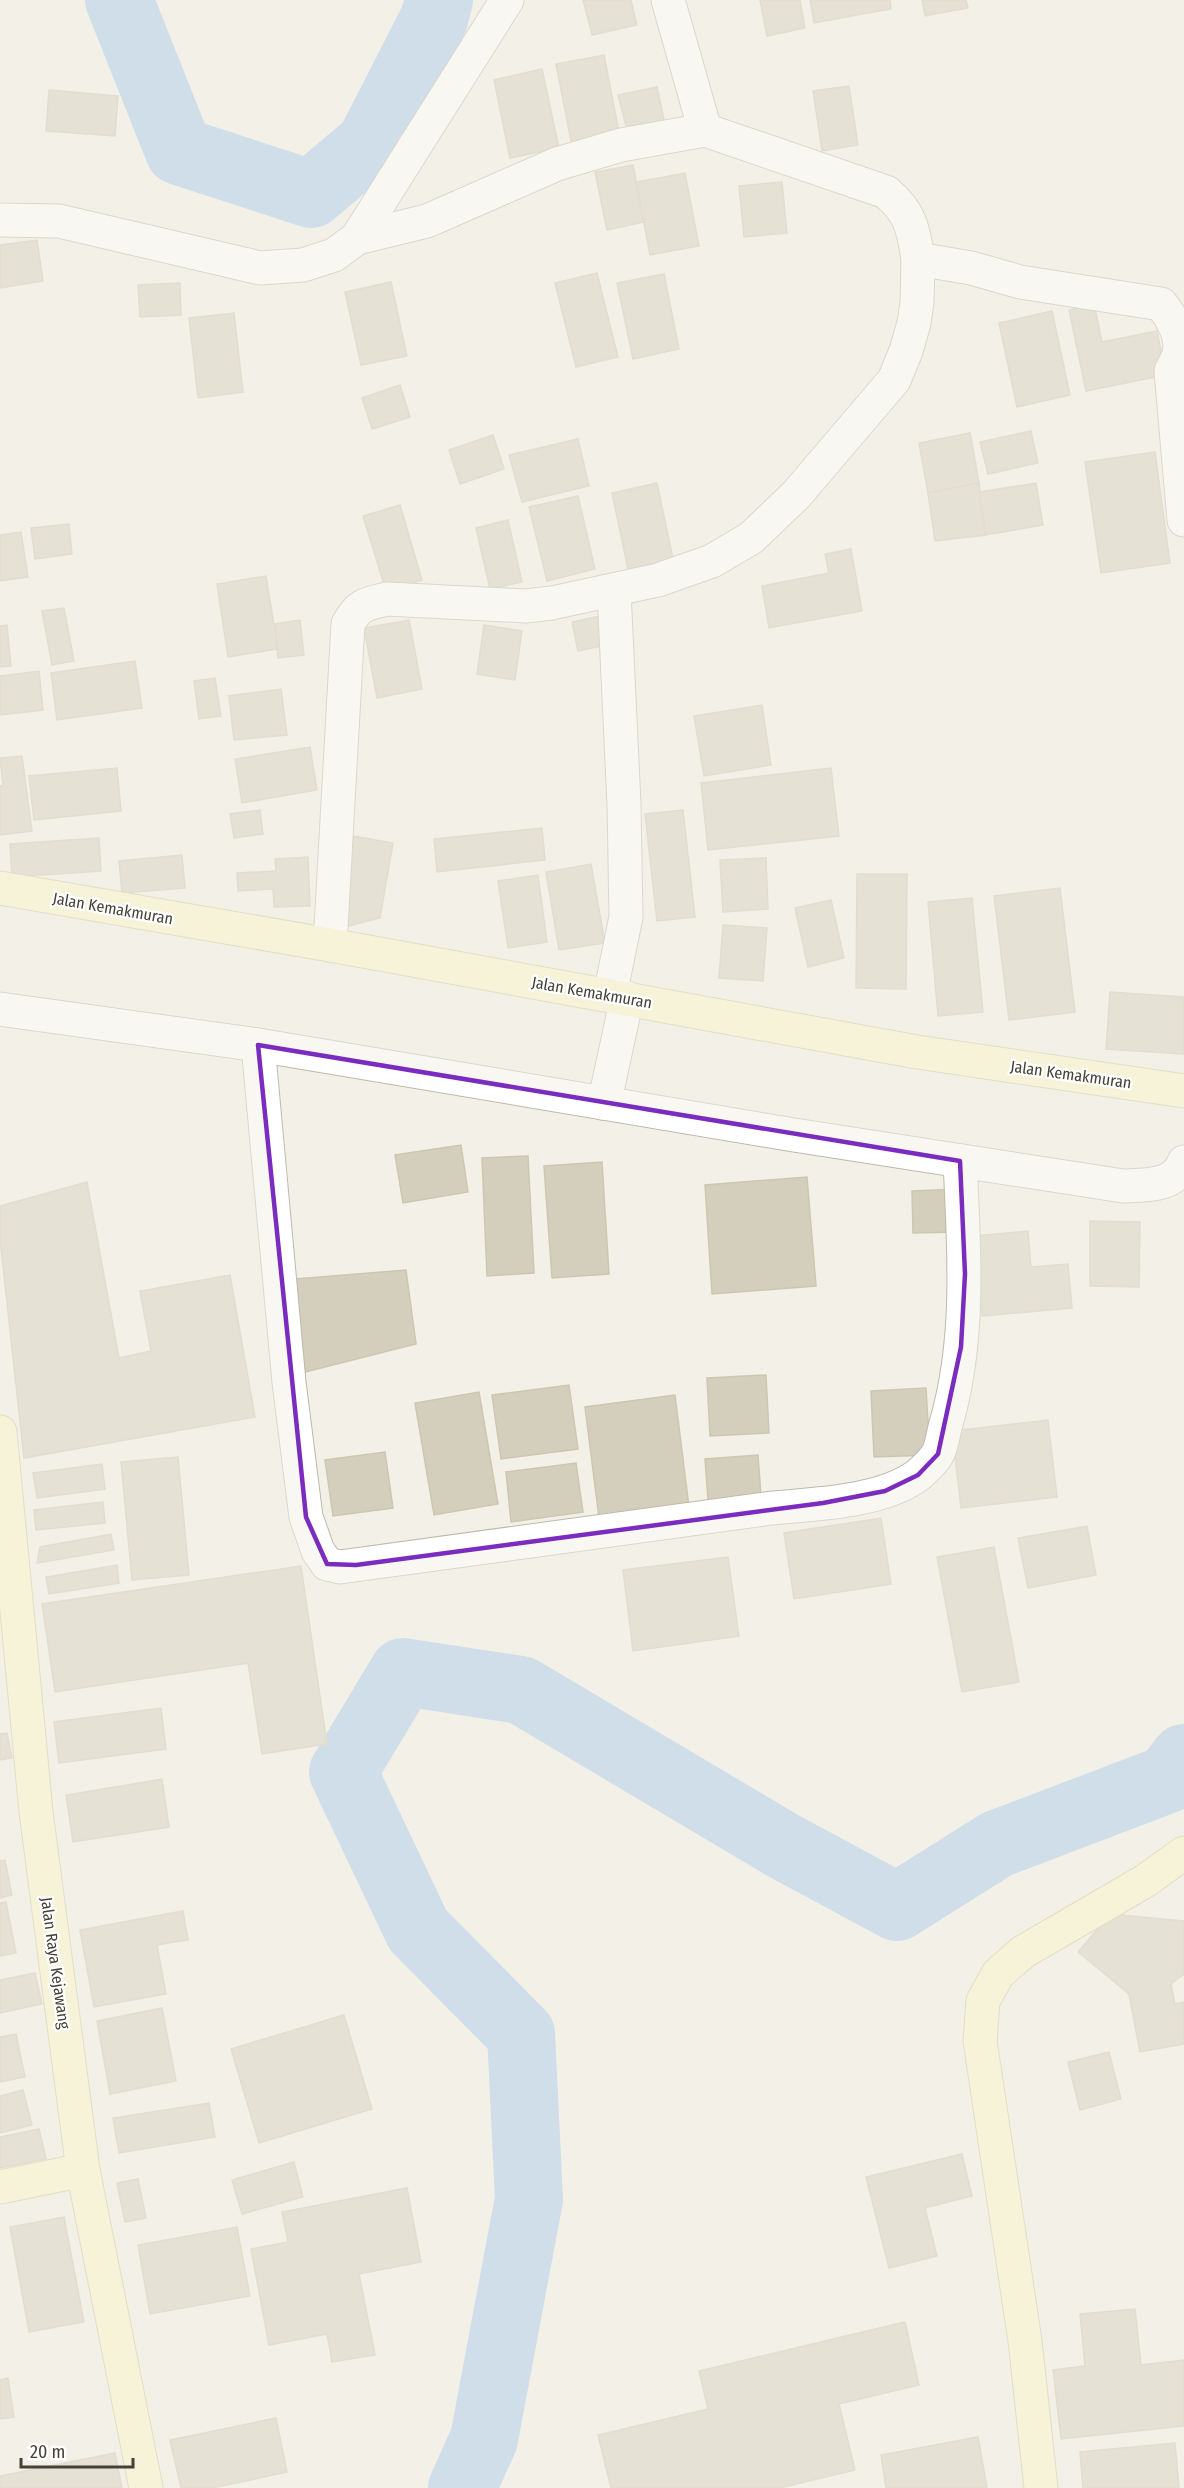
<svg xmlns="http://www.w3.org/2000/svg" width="1184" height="2488" font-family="'Fira Sans Condensed',sans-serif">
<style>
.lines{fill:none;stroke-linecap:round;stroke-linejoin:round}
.river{stroke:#a7c7ec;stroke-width:68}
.building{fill:#d4cebd;stroke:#cec6b1;stroke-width:1.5}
.street-casing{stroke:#beb9aa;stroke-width:35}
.secondary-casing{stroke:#d0c899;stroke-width:35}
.street{stroke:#fff;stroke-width:33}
.secondary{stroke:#fbf5c8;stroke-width:33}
.marked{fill:none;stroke:#7b2cbf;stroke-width:4.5;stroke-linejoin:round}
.labels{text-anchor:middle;stroke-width:4.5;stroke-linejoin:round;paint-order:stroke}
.street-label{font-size:16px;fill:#454137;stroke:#fff}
</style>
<rect width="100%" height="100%" fill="#f3f1e7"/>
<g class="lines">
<!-- river -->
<g class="river">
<path d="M119 0 179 151 311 194 370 144 434 19 439 0"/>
<path d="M462 2488 484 2439 529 2199 521 2034 418 1930 343 1772 403 1672 521 1690 782 1845 897 1907 997 1844 1168 1779 1184 1758"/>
</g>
</g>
<!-- building -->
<g class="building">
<path d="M583 0H631L637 25 592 35Z"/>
<path d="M760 0H800L805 28 767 36Z"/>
<path d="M810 0H890L891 9 814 23Z"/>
<path d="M922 0H966L968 8 925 16Z"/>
<path d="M604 55 619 132 571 141 556 64Z"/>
<path d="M542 69 559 148 510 158 494 80Z"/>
<path d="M849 86 858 145 822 151 813 91Z"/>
<path d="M657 87 665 124 628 134 618 95Z"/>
<path d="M49 90 118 96 115 136 46 131Z"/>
<path d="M633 165 644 222 607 230 595 172Z"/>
<path d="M685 173 699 246 650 255 636 182Z"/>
<path d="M782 182 787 233 744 237 739 186Z"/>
<path d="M37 240 43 281 0 288V245Z"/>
<path d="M597 273 618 357 576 367 555 283Z"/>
<path d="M664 274 679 349 633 359 617 283Z"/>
<path d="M391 282 407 356 361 365 345 292Z"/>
<path d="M180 283 181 315 140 317 138 285Z"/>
<path d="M1094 304 1102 342 1157 331 1166 375 1086 391 1069 310Z"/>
<path d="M1052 311 1070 395 1017 407 999 323Z"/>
<path d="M234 313 243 392 198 398 189 318Z"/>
<path d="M400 385 410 417 372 429 362 398Z"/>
<path d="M1031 431 1038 463 988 474 980 442Z"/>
<path d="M970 433 979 483 928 493 919 443Z"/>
<path d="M493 435 504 469 460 484 449 450Z"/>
<path d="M578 439 589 486 522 502 509 455Z"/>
<path d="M1155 452 1170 563 1101 573 1085 462Z"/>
<path d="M657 483 673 559 628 569 612 493Z"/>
<path d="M979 483 986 535 935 541 928 493Z"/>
<path d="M1036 483 1043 525 986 535 979 492Z"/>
<path d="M578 496 595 569 547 581 529 507Z"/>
<path d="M400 505 422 580 386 591 363 516Z"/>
<path d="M508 520 522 582 490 589 476 528Z"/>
<path d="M69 524 72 554 35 559 31 528Z"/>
<path d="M21 532 28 577 0 581V535Z"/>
<path d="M851 549 862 611 769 628 762 586 829 573 825 554Z"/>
<path d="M266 576 278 649 228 657 217 584Z"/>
<path d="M64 608 74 661 52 665 42 611Z"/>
<path d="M605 615 611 644 578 651 572 622Z"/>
<path d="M300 620 304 655 278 658 275 624Z"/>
<path d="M409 620 422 689 377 698 364 628Z"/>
<path d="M7 625 11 666 0 667V626Z"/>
<path d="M484 625 522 631 515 680 477 674Z"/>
<path d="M135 661 142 708 57 720 51 673Z"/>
<path d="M39 671 43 710 0 715V676Z"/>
<path d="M215 678 221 716 199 719 194 681Z"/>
<path d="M281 689 287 735 234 740 229 696Z"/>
<path d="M762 705 771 765 704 776 694 716Z"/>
<path d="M310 747 317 790 242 803 235 759Z"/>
<path d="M22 756 32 831 0 835V786L3 785 0 758Z"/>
<path d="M117 768 121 811 34 820 29 776Z"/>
<path d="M831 768 839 836 708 850 701 783Z"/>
<path d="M260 810 263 834 234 838 230 814Z"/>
<path d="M683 810 695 917 657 921 645 814Z"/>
<path d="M542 828 545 860 437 872 434 839Z"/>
<path d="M353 836 393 843 380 918 337 929Z"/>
<path d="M99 838 101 871 12 877 10 844Z"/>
<path d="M182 855 185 888 122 893 119 861Z"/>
<path d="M308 857 310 906 274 907 273 889 238 891 237 873 276 871 275 859Z"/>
<path d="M766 858 768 909 723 912 720 860Z"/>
<path d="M591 864 605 943 559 950 546 872Z"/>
<path d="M857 874H907L906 989 856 988Z"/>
<path d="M538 875 547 942 508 948 498 881Z"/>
<path d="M1060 888 1075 1012 1009 1020 994 896Z"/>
<path d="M972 898 983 1012 938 1016 928 902Z"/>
<path d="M831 900 844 958 808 967 795 908Z"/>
<path d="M723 925 767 928 763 981 719 978Z"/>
<path d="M1110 992 1184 997V1054L1106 1049Z"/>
<path d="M461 1145 468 1192 403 1203 395 1155Z"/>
<path d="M528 1156 534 1273 487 1276 482 1158Z"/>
<path d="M602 1162 609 1274 552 1278 544 1166Z"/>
<path d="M807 1177 816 1286 712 1294 705 1185Z"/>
<path d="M87 1182 119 1358 151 1351 140 1291 230 1275 255 1417 24 1458 0 1239V1206Z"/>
<path d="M958 1189 959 1232 913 1233 912 1191Z"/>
<path d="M1090 1221 1140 1222 1139 1287 1090 1286Z"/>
<path d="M1028 1231 1031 1267 1068 1264 1072 1308 982 1316 975 1236Z"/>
<path d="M406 1270 416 1344 305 1372 295 1279Z"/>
<path d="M766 1375 769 1433 710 1436 707 1378Z"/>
<path d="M569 1385 578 1449 501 1459 492 1395Z"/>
<path d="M926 1388 930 1455 874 1457 871 1391Z"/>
<path d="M479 1392 498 1504 434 1515 415 1403Z"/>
<path d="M675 1395 689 1507 599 1518 585 1407Z"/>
<path d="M1048 1420 1057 1497 961 1508 952 1431Z"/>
<path d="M385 1452 393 1508 333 1516 325 1460Z"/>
<path d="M758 1455 761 1496 708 1500 705 1459Z"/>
<path d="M178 1457 189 1575 132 1580 121 1462Z"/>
<path d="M576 1463 583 1512 511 1522 506 1472Z"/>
<path d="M102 1464 105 1489 37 1498 33 1473Z"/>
<path d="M103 1502 105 1523 36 1530 34 1510Z"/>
<path d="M881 1518 891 1584 794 1599 784 1533Z"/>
<path d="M1087 1526 1096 1575 1028 1588 1018 1538Z"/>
<path d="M111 1534 114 1550 37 1563 40 1547Z"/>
<path d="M994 1547 1019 1682 962 1692 937 1557Z"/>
<path d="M728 1557 739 1636 633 1651 623 1570Z"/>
<path d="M117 1565 119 1583 49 1594 46 1577Z"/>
<path d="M301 1566 327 1744 262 1754 248 1663 55 1692 42 1604Z"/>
<path d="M161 1708 166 1749 59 1763 54 1722Z"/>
<path d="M7 1733 12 1758 0 1760V1734Z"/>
<path d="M162 1779 169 1827 73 1842 66 1795Z"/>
<path d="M5 1860 12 1895 0 1898V1861Z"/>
<path d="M6 1902 16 1953 0 1956V1903Z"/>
<path d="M183 1911 188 1940 157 1945 166 1994 94 2007 80 1930Z"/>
<path d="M1110 1914 1184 1921V1974L1171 1984 1175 2004 1184 2002V2044L1140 2052 1129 1994 1078 1952Z"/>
<path d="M35 1973 42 2004 0 2013V1980Z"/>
<path d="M162 2008 176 2081 110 2094 97 2021Z"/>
<path d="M344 2015 372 2109 259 2143 231 2049Z"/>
<path d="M16 2034 25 2077 0 2082V2037Z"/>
<path d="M1109 2052 1121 2099 1080 2110 1068 2062Z"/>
<path d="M23 2090 32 2125 0 2133V2096Z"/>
<path d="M209 2103 215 2137 119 2153 113 2118Z"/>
<path d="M39 2129 46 2159 0 2168V2137Z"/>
<path d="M962 2154 972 2196 925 2208 937 2256 889 2268 866 2177Z"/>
<path d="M294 2162 303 2197 242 2214 232 2180Z"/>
<path d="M138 2179 146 2218 125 2222 117 2183Z"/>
<path d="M407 2188 421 2262 359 2274 375 2355 332 2362 327 2334 269 2345 251 2249 288 2242 282 2212Z"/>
<path d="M64 2217 84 2322 29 2332 10 2227Z"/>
<path d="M237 2227 250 2296 150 2314 138 2245Z"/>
<path d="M1135 2309 1141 2365 1184 2360V2426L1061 2439 1053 2370 1085 2366 1080 2314Z"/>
<path d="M905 2322 919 2385 839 2404 855 2470 780 2488H611L598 2435 708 2409 699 2371Z"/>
<path d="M8 2378 14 2417 0 2419V2380Z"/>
<path d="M276 2418 287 2472 213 2488H181L170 2440Z"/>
<path d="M978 2437 987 2488H886L881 2455Z"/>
<path d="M1175 2443 1179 2488H1083L1080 2452Z"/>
<path d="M115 2453 122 2488H0V2476Z"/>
</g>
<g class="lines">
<defs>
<g id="street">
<path d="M668 0 705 130"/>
<path d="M0 220 59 221 260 268 303 265 334 255 357 238 427 221 557 164 621 145 705 130 886 192C911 213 913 228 918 259L971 268 1020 282 1161 304C1171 316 1183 336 1179 353 1178 359 1174 365 1171 371L1184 520"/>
<path d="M357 238 507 0"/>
<path d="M330 945 348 624C359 604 366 604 387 599L526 606 552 603 658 580 712 561 751 538 796 495 894 380 906 351 914 323 917 302 918 259"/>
<path d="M610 995 626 917 624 804 614 591"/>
<path d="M0 1009 258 1045 794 1135 1123 1186C1145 1185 1175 1187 1184 1162"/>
<path d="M258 1045 289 1382 306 1517 318 1551 327 1564 340 1567 772 1508C816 1504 882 1502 918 1475 924 1470 933 1461 937 1455 942 1447 943 1433 946 1424 971 1338 964 1249 960 1161"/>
<path d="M602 1103 608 1086 627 998"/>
</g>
<g id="secondary">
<path d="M0 888 330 945 917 1052 1184 1091"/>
<path d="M0 1432 36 1812 83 2170 146 2488"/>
<path d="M0 2187 83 2170"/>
<path d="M1041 2488 1025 2341 980 2041 983 2001 998 1974 1023 1952 1145 1881 1184 1853"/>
</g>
</defs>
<!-- street casing -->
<use href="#street" class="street-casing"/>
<!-- secondary casing -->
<use href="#secondary" class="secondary-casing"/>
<!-- street -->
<use href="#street" class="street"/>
<!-- secondary -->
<use href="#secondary" class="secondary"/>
</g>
<!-- marked area -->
<path d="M0 0H1184V2488H0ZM258 1045 960 1161 965 1274 961 1347 938 1454 918 1475 885 1491 823 1503 356 1565 327 1564 306 1517Z" fill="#f3f1e7" fill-opacity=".55" fill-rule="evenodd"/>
<path class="marked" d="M258 1045 960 1161 965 1274 961 1347 938 1454 918 1475 885 1491 823 1503 356 1565 327 1564 306 1517Z"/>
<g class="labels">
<!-- street labels -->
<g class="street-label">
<text transform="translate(113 908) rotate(10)" y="6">Jalan Kemakmuran</text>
<text transform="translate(592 992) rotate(10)" y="6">Jalan Kemakmuran</text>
<text transform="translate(1071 1074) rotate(8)" y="6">Jalan Kemakmuran</text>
<text transform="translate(56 1963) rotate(82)" y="6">Jalan Raya Kejawang</text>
</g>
</g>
<!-- scale -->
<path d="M21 2458v9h112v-9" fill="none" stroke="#454137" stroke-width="3"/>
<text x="30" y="2458" font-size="18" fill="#454137" stroke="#ffffff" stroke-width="4.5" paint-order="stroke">20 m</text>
</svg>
